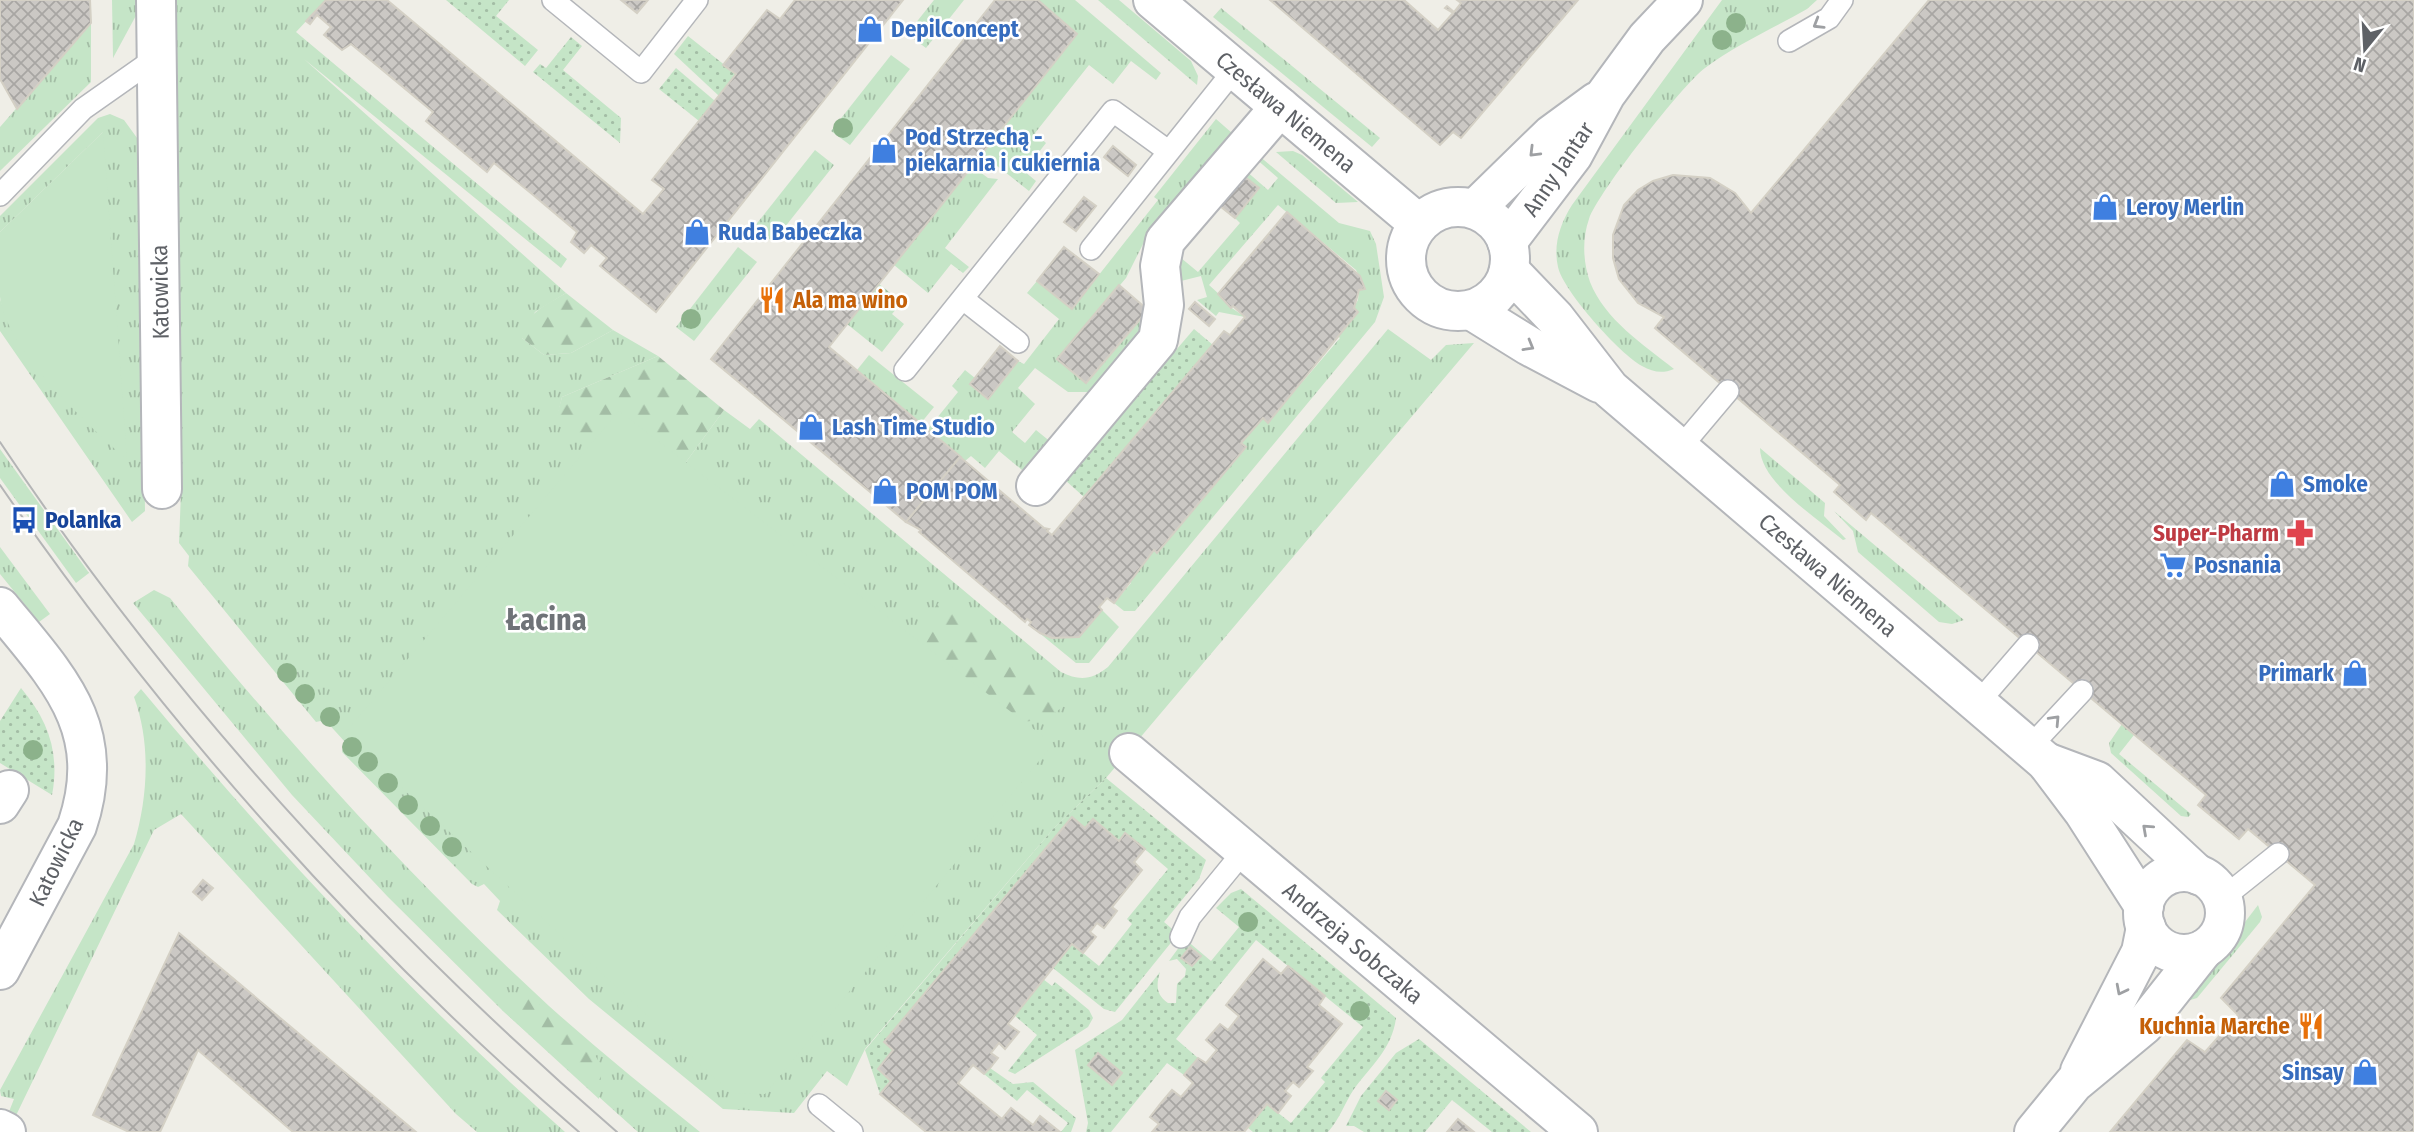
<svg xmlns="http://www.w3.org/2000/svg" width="2414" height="1132" font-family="'Fira Sans Condensed',sans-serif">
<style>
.grass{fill:url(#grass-tufts)}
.forest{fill:url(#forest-firs)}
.park{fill:#c5e5c7}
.garden{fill:url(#garden-dots)}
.building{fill:url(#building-cross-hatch);stroke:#d4d0c5;stroke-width:2}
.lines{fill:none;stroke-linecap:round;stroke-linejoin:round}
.lane-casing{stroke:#b4b6ba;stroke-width:24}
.street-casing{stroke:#b4b6ba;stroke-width:42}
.lane{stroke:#fff;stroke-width:21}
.street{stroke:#fff;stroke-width:38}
.tram{stroke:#b4b5b6;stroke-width:2}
.tree{fill:#8cb28b}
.oneway{stroke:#9ea0a3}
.labels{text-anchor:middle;stroke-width:5;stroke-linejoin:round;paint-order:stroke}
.shop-label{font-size:23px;font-weight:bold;fill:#366cbe;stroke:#fff;text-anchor:start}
.street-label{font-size:23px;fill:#5e6166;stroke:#fff}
.food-label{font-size:23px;font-weight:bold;fill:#c56008;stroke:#fff;text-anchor:start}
.transit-label{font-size:23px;font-weight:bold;fill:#164399;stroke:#fff;text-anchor:start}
.health-label{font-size:23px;font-weight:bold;fill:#be3a42;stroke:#fff;text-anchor:end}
.district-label{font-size:30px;font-weight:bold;fill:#6f7378;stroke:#fff}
</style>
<defs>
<pattern id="grass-tufts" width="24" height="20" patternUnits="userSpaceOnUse" patternTransform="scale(1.75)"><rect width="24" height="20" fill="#c5e5c7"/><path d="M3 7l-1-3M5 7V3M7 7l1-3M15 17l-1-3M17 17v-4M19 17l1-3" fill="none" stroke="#a3bda5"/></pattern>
<pattern id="forest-firs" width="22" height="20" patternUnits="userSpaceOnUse" patternTransform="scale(1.75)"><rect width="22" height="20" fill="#c5e5c7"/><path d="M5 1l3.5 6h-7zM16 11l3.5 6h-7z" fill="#a3bda5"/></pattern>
<pattern id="garden-dots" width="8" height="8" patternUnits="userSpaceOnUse" patternTransform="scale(1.75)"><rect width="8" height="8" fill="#c5e5c7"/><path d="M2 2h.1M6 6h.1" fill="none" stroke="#a3bda5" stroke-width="1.8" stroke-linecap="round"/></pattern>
<pattern id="building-cross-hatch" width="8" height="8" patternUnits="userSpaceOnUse" patternTransform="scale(1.75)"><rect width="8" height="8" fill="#cbc8c4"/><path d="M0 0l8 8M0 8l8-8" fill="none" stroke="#a8a6a3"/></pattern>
</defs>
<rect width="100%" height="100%" fill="#efeee7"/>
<!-- grass -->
<g class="grass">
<path d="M112 0H139V10L113 58Z"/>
<path d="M175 0H326L296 32 567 259 561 268 304 59 566 293 535 312 522 338 544 355 571 353 613 330 658 356 562 397 556 422 678 473 724 410 750 429 759 419 1061 672C1079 681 1092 680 1108 667L1388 329 1431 360 1446 345 1474 343 1106 778 1053 829 865 1049 847 1086 827 1071 794 1113 723 1109 589 999 497 910 500 901 484 884 478 887 472 884 342 752 345 742 325 720 316 722 188 566 189 556 179 543 181 492Z"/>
<path d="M934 0H964L926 48 907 34Z"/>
<path d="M1038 0H1075L1161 73 1156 80 1131 61 1113 84 1089 65 1035 133 1046 143 1024 171 1036 181 1029 191 982 154 1077 34Z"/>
<path d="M1098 0H1119L1191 61 1198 76 1197 85Z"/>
<path d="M1722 0H1817L1807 9C1774 28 1736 45 1705 68 1683 84 1597 194 1589 219 1582 239 1583 262 1590 282 1605 320 1643 344 1674 369 1662 374 1653 372 1642 366 1621 355 1563 291 1558 267 1553 245 1560 224 1572 205Z"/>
<path d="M1221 8 1380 138 1372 147 1213 17Z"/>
<path d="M91 23V82L0 171V127Z"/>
<path d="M891 55 910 69 850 145 831 131Z"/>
<path d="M110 114 124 120 140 142 145 511 132 522 0 331V299L9 324 103 132 0 232V216L98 118Z"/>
<path d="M1216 119 1232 133 1148 234 1126 278 1058 359 1087 383 1153 305 1152 317 1091 392H1068L1035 368 1018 388 1035 404 1012 432 1025 443 1036 430 1052 443 1030 466 1022 470 999 451 985 468 971 456 965 461 928 429 958 392 952 386 965 370 975 378 970 385 988 398 1018 361 1024 364 1059 319 1027 293 1037 281 1072 309 1158 200 1154 197Z"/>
<path d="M815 150 834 165 773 242 754 227Z"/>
<path d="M1293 151 1302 155 1358 202 1336 203 1276 152Z"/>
<path d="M1258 155 1339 223 1370 231 1376 244 1384 297 1375 322 1135 611H1124L1114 603 1131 583 1129 581 1154 550 1157 552 1246 448 1241 443 1263 418 1268 422 1340 338 1337 336 1358 300 1359 290 1365 289 1356 270 1278 205 1209 285 1230 304 1229 306 1245 317 1219 312 1216 316 1197 300 1207 297 1201 276 1173 283 1175 253 1198 272 1240 223 1235 218 1259 189 1245 177V170L1268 190 1278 178 1255 158Z"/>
<path d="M972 166 988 178 998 179 945 248 969 267 963 273 951 264 928 293 894 265Z"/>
<path d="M738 247 757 262 694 341 676 327Z"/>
<path d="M879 284 902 302 892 314 904 324 882 352 847 324Z"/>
<path d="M869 355 934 407 921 423 857 370Z"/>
<path d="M1760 448 1825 503 1824 516 1846 539 1843 540C1818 519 1760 482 1760 448Z"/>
<path d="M0 449 89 573 76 583 0 478Z"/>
<path d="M1834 511 1964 620 1952 624 1939 622 1858 552 1853 531Z"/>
<path d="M0 547 50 614 39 622 0 574Z"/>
<path d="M154 590 170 598C287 742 413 881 549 1006 598 1050 649 1091 700 1132H638L502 1010 388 897 292 795 133 603Z"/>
<path d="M1102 610 1119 627 1089 663H1076L1032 627 1052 638 1079 637Z"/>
<path d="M141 689C273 847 411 995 565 1132H477L456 1114 181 814 154 830 8 1132H1L14 1099 1 1096 0 1090 134 844C148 797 151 743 134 697Z"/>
<path d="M2122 724 2134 735 2119 754 2191 814 2188 817 2181 816 2111 753 2109 743Z"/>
<path d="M2258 905 2262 917 2260 922 2197 998 2184 1002Z"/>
</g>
<!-- forest -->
<g class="forest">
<path d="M566 293 613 330 571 353 544 355 522 338C523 314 548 304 566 293Z"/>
<path d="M658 356 724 410 678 473 624 475 555 422 562 397Z"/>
<path d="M942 599 1067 703C1033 736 988 718 947 709L916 630Z"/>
<path d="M522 995C545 1004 592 1040 600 1065 603 1075 599 1089 599 1099L502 1010 505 997Z"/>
</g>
<!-- park -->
<g class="park">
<path d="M103 132 127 460C88 425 6 350 0 297 0 276 0 253 0 232Z"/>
<path d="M619 411 1053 744 765 1094 731 1093 344 734Z"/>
</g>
<!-- garden -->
<g class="garden">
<path d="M446 0H509L496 16 538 50 525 66Z"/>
<path d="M688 36 736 74 719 96 674 54Z"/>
<path d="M571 37 582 46 563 70 621 118 620 143 533 72 540 64 546 68Z"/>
<path d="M676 68 715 101 699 121 659 89Z"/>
<path d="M1194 329 1213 345 1084 497 1065 480Z"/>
<path d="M21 688C48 720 60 753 52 795L0 763V721Z"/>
<path d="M1106 778 1206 860 1199 879 1164 922 1178 934 1115 1012 1104 1009 1053 968 1072 944 1099 966 1132 924 1127 919 1168 869 1126 833 1119 841 1093 819 1085 828 1072 817 878 1069 891 1081 880 1094 865 1050 1053 829Z"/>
<path d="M1241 889 1396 1018C1392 1049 1371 1066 1354 1089 1344 1104 1341 1117 1328 1132H1253L1248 1128 1267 1104 1291 1123 1325 1082 1321 1078 1363 1027 1256 940 1176 1039 1198 1058 1184 1075 1167 1063 1111 1132H1086L1088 1123 1075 1050 1122 1020 1160 972C1156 985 1156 995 1168 1003H1176L1177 984 1185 976 1186 969 1177 959 1169 961 1185 939 1211 961 1239 927 1216 908 1231 893Z"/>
<path d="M1043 979 1052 986 1055 982 1089 1010 1093 1018 1088 1027 1015 1074 1008 1071 1037 1035 1014 1015Z"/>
<path d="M1419 1039 1531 1132H1492L1452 1100 1425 1132H1364L1354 1126H1346L1361 1096 1396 1053Z"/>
<path d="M990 1068 1013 1084 1033 1082 1076 1118 1071 1132H1061L1068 1123 1027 1090 1017 1101 984 1074Z"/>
</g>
<!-- building -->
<g class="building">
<path d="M0 0H90L91 23 17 109 0 79Z"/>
<path d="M326 0H387L643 214 664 189 652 180 736 74 723 65 767 10 780 19 795 0H903L656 312 600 266 607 258 591 245 584 253 571 242 577 232 532 194 494 163 487 172 426 121 433 112 351 44 342 50 324 35 331 27 317 15 310 24 306 21Z"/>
<path d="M621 0H648L637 13Z"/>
<path d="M995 0H1038L1077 34 829 347 961 457 906 522 711 359Z"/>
<path d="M1270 0H1404L1438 30 1453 13 1445 8 1447 6 1454 12 1461 3 1457 0H1578L1461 138 1453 132 1440 145Z"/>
<path d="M1929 0H2414V1132H2110L2187 1040 2205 1052 2238 1015 2221 998 2315 885 2248 829 2239 839 2198 805 2206 795 1871 513 1866 520 1834 492 1840 485 1655 328 1664 317 1638 303 1619 279 1613 258V235L1624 205 1638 190 1653 181 1673 175 1710 178 1735 193 1751 213Z"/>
<path d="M1113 146 1136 165 1128 176 1104 157Z"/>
<path d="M1245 177 1259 188 1235 218 1220 206Z"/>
<path d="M1084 197 1096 206 1076 231 1064 222Z"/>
<path d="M1287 212 1360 276 1365 289 1359 290 1354 308 1358 312 1268 423 1263 418 1241 443 1246 447 1157 553 1154 550 1114 603 1107 598 1099 607 1102 610 1079 637 1052 638 1040 633 1029 625 1031 622 1027 619 1025 622 919 532 921 530 906 522 960 457 1044 528 1049 529 1047 531 1052 535 1224 331 1230 335 1245 317 1233 306 1231 308 1218 294Z"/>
<path d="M1064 247 1099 274 1072 309 1037 281Z"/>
<path d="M1119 285 1148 310 1086 383 1057 359Z"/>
<path d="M1195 302 1215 319 1209 326 1189 309Z"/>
<path d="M1000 346 1018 361 988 399 970 384Z"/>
<path d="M1072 817 1085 828 1093 819 1119 841 1125 833 1145 849 1134 862 1142 870 1112 907 1117 911 1104 928 1097 923 1090 932 1096 937 1083 953 1072 944 1008 1024 1019 1032 1005 1049 999 1043 991 1053 998 1058 990 1068 984 1074 973 1065 958 1083 1002 1119 1011 1108 1033 1125 1040 1116 1060 1132H926L880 1094 891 1081 878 1069 893 1050 884 1042Z"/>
<path d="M203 880 213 888 202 900 193 892Z"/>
<path d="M179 933 416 1132H293L198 1050 160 1132H129L93 1115Z"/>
<path d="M1190 947 1201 956 1192 966 1181 958Z"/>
<path d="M1263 959 1281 974 1288 966 1325 996 1319 1005 1342 1024 1307 1067 1313 1071 1299 1087 1293 1082 1285 1091 1291 1096 1278 1113 1267 1104 1244 1132H1152L1159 1124 1150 1117 1161 1103 1172 1090 1181 1097 1193 1083 1184 1075 1198 1058 1206 1063 1217 1050 1206 1040 1220 1024 1228 1030 1239 1016 1226 1005Z"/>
<path d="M1098 1053 1122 1073 1112 1085 1088 1065Z"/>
<path d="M1386 1091 1397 1100 1389 1110 1378 1101Z"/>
<path d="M1458 1119 1474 1132H1447Z"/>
</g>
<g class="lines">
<defs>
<g id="lane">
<path d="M553 0 641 72 697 0"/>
<path d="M1789 41 1829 18 1842 0"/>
<path d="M0 195 83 109 157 57"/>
<path d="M1091 249 1235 69"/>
<path d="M963 299 1018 342"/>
<path d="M905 370 1113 111 1168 151"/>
<path d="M1680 448 1728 391"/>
<path d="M1977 704 2028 645"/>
<path d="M2028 749 2082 691"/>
<path d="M2223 898 2278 854"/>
<path d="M1181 937 1190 917 1244 851"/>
<path d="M819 1105 852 1132"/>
</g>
<g id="street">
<path d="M156 0 162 489"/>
<path d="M1153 0 1419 224"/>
<circle cx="1458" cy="259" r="52"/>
<path d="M1475 209 1551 135 1596 102"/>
<path d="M1507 242 1573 155 1606 94 1647 38 1683 0"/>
<path d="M1509 270 1555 318 1610 389 2046 762 2083 811 2144 906"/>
<path d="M1471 310 1529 346 1599 383"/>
<path d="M1036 486 1158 340 1164 305 1160 266 1165 241 1280 107"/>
<path d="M0 607C58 678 110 728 77 826L0 970"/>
<path d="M1129 753 1578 1132"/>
<path d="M2046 762 2097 781 2198 875"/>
<path d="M0 804 9 790"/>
<circle cx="2184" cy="913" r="41"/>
<path d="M2080 1071 2141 952 2146 927"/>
<path d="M0 1129 6 1132"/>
<path d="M2034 1132 2074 1083 2144 1025 2204 949"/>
</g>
</defs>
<!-- lane casing -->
<use href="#lane" class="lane-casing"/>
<!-- street casing -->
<use href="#street" class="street-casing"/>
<!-- lane -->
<use href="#lane" class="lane"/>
<!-- street -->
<use href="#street" class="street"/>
<!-- tram -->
<g class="tram">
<path d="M0 442C171 699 384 930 617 1132"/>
<path d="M0 485C164 723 360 944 579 1132"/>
</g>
</g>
<!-- trees -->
<g class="tree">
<circle cx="1736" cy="23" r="10"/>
<circle cx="1722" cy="40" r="10"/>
<circle cx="843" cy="128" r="10"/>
<circle cx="691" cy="319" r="10"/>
<circle cx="287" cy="673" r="10"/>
<circle cx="305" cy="694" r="10"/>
<circle cx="330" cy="717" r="10"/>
<circle cx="352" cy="747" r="10"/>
<circle cx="33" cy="750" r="10"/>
<circle cx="368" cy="762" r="10"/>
<circle cx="388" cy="783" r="10"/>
<circle cx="408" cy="805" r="10"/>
<circle cx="430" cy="826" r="10"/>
<circle cx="452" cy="847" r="10"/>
<circle cx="1248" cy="922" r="10"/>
<circle cx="1360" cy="1011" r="10"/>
</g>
<!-- one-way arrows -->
<defs><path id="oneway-chevron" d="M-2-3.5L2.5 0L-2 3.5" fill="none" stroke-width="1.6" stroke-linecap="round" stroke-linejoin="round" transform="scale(1.75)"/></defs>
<g class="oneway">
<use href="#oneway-chevron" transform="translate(1818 24) rotate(149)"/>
<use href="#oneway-chevron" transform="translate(1534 152) rotate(135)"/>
<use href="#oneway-chevron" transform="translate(1529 346) rotate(30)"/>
<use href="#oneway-chevron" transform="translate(2055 720) rotate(-47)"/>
<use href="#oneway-chevron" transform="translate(2147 829) rotate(-138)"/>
<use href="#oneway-chevron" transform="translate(2121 990) rotate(117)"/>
</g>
<!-- icons -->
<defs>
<symbol id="shop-bare" viewBox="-9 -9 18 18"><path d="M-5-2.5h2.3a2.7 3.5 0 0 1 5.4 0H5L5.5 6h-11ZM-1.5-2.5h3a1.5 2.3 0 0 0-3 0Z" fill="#3f7fe0" stroke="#fff" stroke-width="2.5" paint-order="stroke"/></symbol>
<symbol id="restaurant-bare" viewBox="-9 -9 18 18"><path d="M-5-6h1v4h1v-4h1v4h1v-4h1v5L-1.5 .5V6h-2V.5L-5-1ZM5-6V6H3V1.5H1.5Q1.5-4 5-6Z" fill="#e8710a" stroke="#fff" stroke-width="2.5" paint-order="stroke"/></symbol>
<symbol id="bus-bare" viewBox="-9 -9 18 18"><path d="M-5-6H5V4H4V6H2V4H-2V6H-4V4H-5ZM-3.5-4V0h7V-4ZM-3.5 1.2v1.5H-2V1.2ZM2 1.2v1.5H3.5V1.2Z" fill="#1a4fb4" stroke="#fff" stroke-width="2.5" paint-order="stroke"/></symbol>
<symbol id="pharmacy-bare" viewBox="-9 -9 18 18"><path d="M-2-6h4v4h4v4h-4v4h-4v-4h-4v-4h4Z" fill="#e0444e" stroke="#fff" stroke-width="2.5" paint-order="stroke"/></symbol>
<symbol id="supermarket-bare" viewBox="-9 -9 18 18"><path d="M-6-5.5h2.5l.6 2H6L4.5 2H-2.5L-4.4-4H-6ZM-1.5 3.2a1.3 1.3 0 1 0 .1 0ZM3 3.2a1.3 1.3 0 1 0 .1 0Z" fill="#3f7fe0" stroke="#fff" stroke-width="2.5" paint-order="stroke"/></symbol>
</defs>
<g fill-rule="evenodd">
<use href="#shop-bare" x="851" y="10" width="38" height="38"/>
<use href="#shop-bare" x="865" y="131" width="38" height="38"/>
<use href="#shop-bare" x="2086" y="188" width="38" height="38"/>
<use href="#shop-bare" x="678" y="213" width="38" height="38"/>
<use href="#restaurant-bare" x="753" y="281" width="38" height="38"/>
<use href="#shop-bare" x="792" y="408" width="38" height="38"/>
<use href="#shop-bare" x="2263" y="465" width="38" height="38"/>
<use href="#shop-bare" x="866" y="472" width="38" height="38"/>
<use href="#bus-bare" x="5" y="501" width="38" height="38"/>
<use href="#pharmacy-bare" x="2281" y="514" width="38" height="38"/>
<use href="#supermarket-bare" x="2154" y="546" width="38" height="38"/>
<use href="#shop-bare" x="2336" y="654" width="38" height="38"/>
<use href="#restaurant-bare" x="2292" y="1007" width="38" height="38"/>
<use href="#shop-bare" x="2346" y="1053" width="38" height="38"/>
</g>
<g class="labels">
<!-- shop labels -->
<g class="shop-label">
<text x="891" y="37">DepilConcept</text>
<text x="905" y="145">Pod Strzechą -<tspan x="905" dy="26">piekarnia i cukiernia</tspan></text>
<text x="2126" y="215">Leroy Merlin</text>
<text x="718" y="240">Ruda Babeczka</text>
<text x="832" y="435">Lash Time Studio</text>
<text x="2303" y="492">Smoke</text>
<text x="906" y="499">POM POM</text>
<text x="2194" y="573">Posnania</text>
<text x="2334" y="681" text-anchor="end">Primark</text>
<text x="2344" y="1080" text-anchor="end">Sinsay</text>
</g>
<!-- street labels -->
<g class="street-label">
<text transform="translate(1286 112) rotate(40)" y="8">Czesława Niemena</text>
<text transform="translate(1558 169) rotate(-56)" y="8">Anny Jantar</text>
<text transform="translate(160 292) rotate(-91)" y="8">Katowicka</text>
<text transform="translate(1828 575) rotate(41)" y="8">Czesława Niemena</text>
<text transform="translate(56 862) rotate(-64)" y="8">Katowicka</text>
<text transform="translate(1353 943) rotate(40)" y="8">Andrzeja Sobczaka</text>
</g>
<!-- food labels -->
<g class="food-label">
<text x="793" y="308">Ala ma wino</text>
<text x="2290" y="1034" text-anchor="end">Kuchnia Marche</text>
</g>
<!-- transit labels -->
<g class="transit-label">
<text x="45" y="528">Polanka</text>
</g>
<!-- health labels -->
<g class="health-label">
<text x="2279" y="541">Super-Pharm</text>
</g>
<!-- district labels -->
<g class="district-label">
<text x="546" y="630">Łacina</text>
</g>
</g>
<!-- north arrow -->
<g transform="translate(2365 49) rotate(198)" stroke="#ffffff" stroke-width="5" paint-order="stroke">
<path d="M0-5L12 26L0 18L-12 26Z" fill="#5e6166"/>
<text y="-10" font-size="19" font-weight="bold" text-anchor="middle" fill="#5e6166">N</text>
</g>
</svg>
